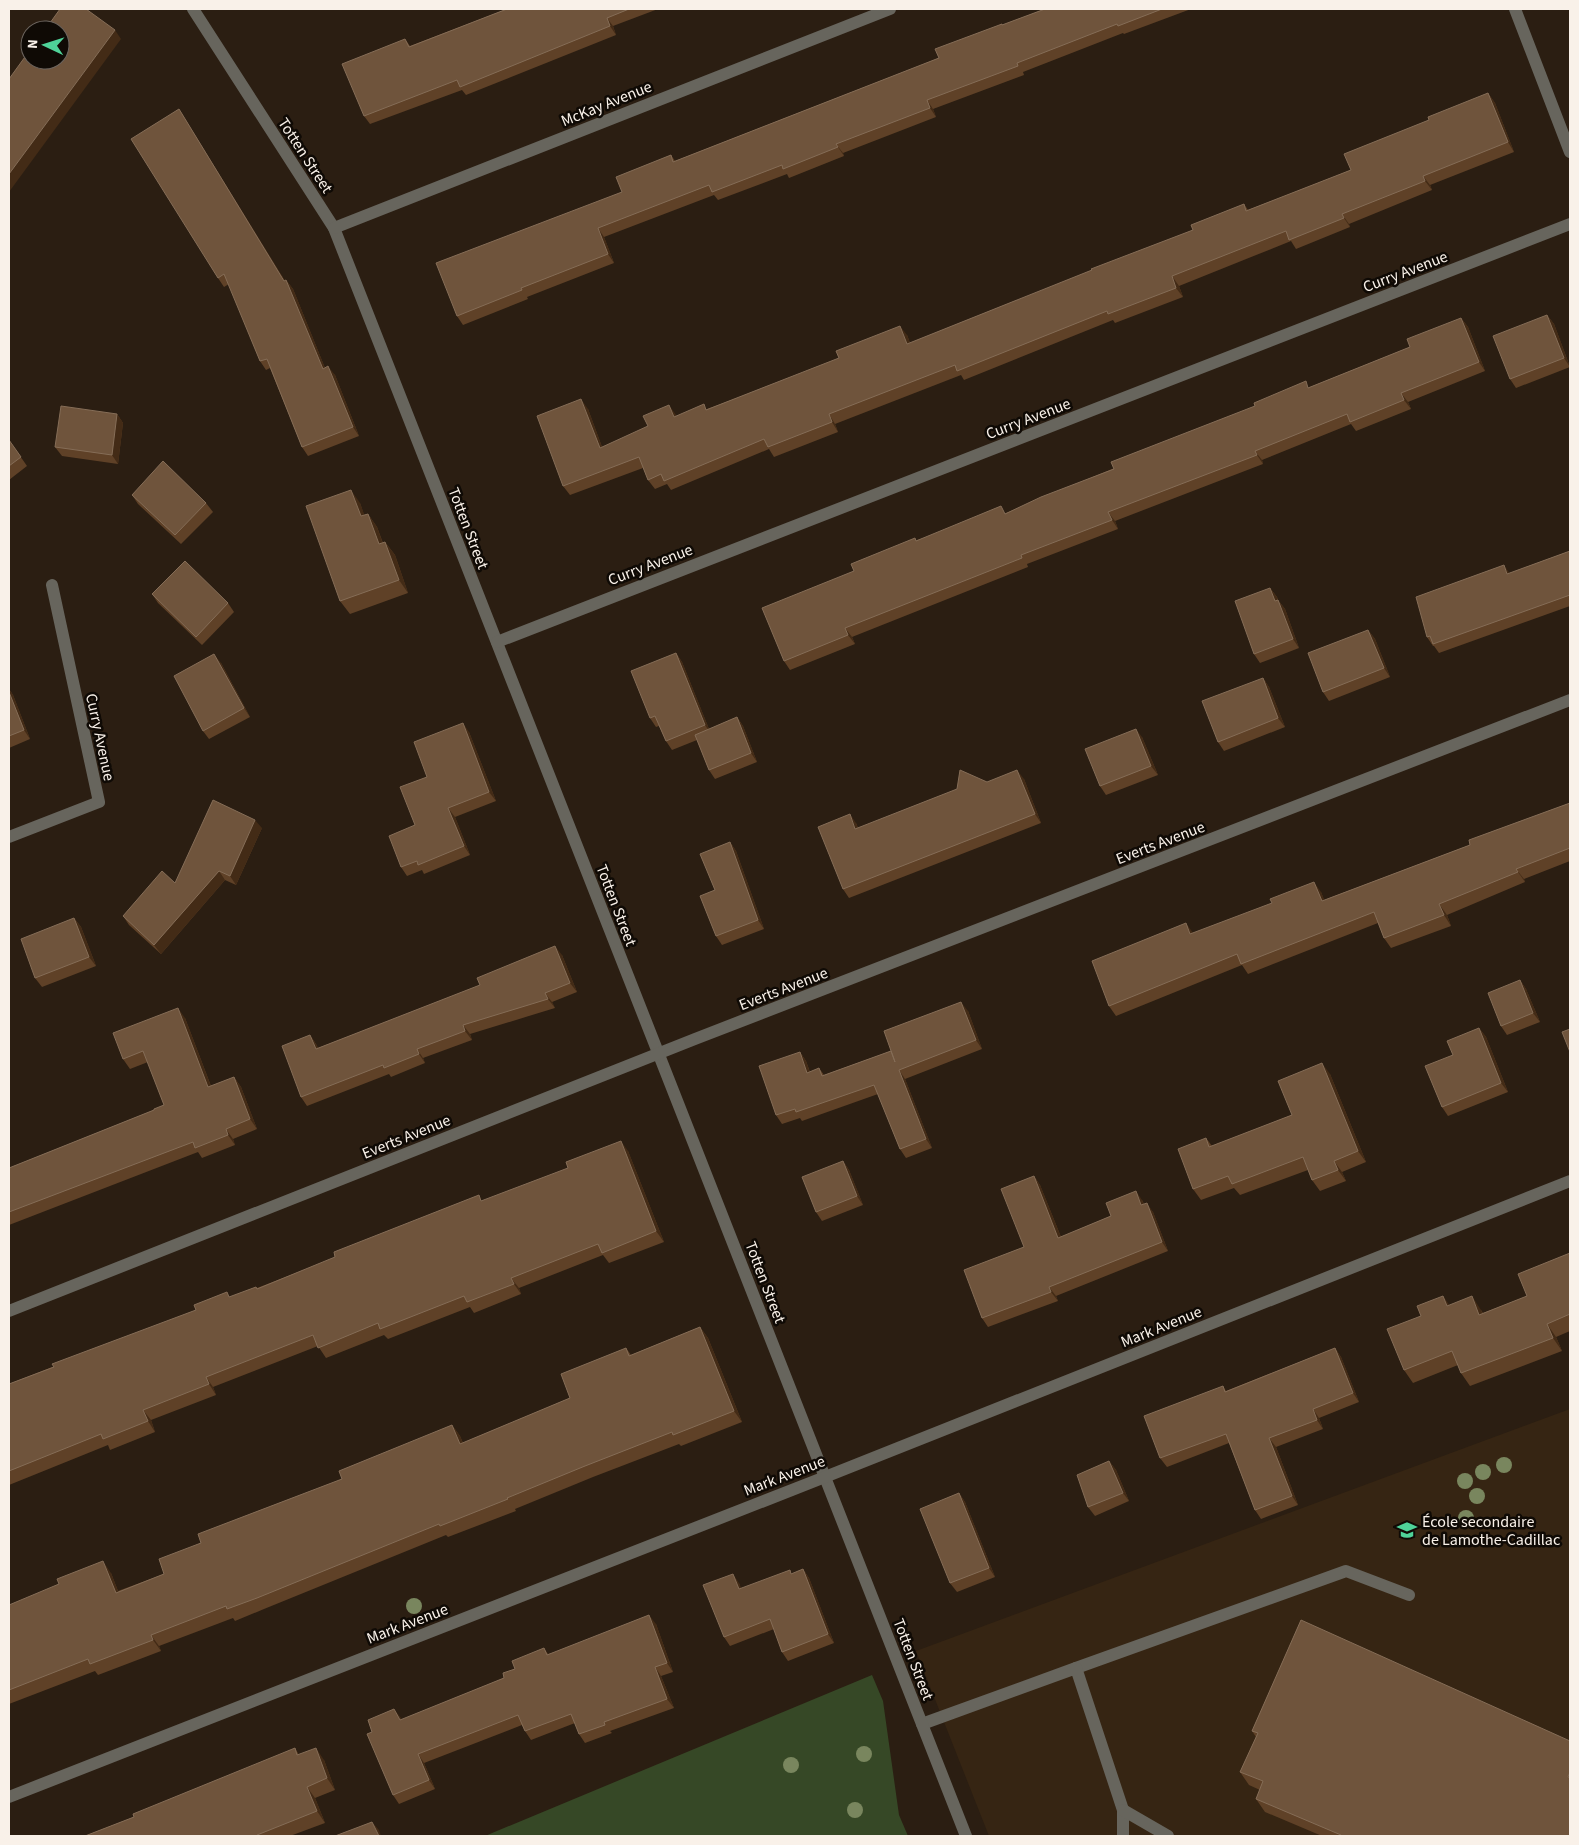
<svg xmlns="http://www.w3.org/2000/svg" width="1579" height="1845" font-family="'Source Sans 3',sans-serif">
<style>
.built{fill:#362513}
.green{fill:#364826}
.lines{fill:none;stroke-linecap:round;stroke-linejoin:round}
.service{stroke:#67655d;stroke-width:12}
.minor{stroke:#67655d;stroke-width:12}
.tree{fill:#79865e}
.wall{fill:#5f4127}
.shaded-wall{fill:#432b16}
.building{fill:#6f543c;stroke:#856d57}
.labels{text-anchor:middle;stroke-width:5;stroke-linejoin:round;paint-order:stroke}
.street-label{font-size:16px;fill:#f9f1e9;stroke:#0f0a05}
.poi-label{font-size:16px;fill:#f9f1e9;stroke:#0f0a05;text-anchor:start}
</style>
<rect width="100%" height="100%" fill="#2b1e12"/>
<!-- built -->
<path class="built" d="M1570 1409V1836H989L916 1651Z"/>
<!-- green -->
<path class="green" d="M872 1675 883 1701 899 1815 908 1836H485Z"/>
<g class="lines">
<!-- service -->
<g class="service">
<path d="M1076 1668 1346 1571 1409 1595"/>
<path d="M922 1724 1076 1668 1123 1810V1836"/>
<path d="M1123 1810 1168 1836"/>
</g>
<!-- minor -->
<g class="minor">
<path d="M193 9 334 228 966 1836"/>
<path d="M1515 9 1570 152"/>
<path d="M334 228 890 9"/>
<path d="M497 642 1570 224"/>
<path d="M9 837 99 802 52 585"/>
<path d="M9 1311 695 1039 1570 700"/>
<path d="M9 1797 825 1477 1570 1181"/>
</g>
</g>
<!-- trees -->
<g class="tree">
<circle cx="1504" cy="1465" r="8"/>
<circle cx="1483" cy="1472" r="8"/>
<circle cx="1465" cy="1481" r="8"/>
<circle cx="1477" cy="1496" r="8"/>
<circle cx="1466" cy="1518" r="8"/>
<circle cx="414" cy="1606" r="8"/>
<circle cx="864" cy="1754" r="8"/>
<circle cx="791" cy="1765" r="8"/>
<circle cx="855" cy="1810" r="8"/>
</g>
<!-- wall -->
<g class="wall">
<path d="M507 9H658L613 26 616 35 466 95 462 90 370 124 364 116 405 39 410 46Z"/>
<path d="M1045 9H1191L1124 34 1123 33 1023 72 1024 75 933 109 936 117 843 153 844 156 789 178 787 174 718 200 714 195 604 237 614 263 527 297 528 299 463 325 457 316 671 155 675 161 939 58 1003 25Z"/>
<path d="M1488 93 1495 103 1514 152 1430 185 1432 190 1349 224 1350 227 1296 249 1291 241 1179 286 1183 297 1115 323 1113 320 964 380 961 375 835 424 838 432 774 457 769 449 671 490 667 484 655 489 648 480 643 468 570 495 563 486 588 409 602 447 676 416 707 409 907 335 910 343 1193 230 1244 204 1248 210 1351 170 1429 120Z"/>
<path d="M179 109 285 281 286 280 293 289 325 368 335 375 359 436 308 456 302 447 270 368 266 370 260 361 229 284 224 287 218 278Z"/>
<path d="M1547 315 1554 324 1570 367 1516 388 1510 379Z"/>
<path d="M1461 318 1468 327 1485 371 1408 402 1411 409 1356 431 1351 424 1262 460 1263 464 1115 521 1118 529 1027 564 1028 567 852 637 855 644 790 670 784 661 854 571 917 540 1006 513 1310 387 1410 347Z"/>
<path d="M117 414 123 423 118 464 62 456 55 447Z"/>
<path d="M9 440 27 466 9 480Z"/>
<path d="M132 495 206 503 213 512 181 544 138 504Z"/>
<path d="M360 503 364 515 368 514 377 527 383 543 385 542 395 555 408 593 350 614 340 601Z"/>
<path d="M1570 551V606L1439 653 1434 646H1433L1427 637 1510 573Z"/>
<path d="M1270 588 1277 597 1278 600 1285 609 1299 648 1260 663 1254 654Z"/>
<path d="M152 594 228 603 234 612 202 645 158 603Z"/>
<path d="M1368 630 1375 639 1390 677 1329 701 1323 692Z"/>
<path d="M676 653 682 662 709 729 737 717 743 726 757 762 715 779 709 770 697 740 672 750 666 741 659 726 656 727 650 718Z"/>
<path d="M221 663 250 717 209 739 203 731Z"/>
<path d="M1263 678 1269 687 1285 727 1224 751 1218 742Z"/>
<path d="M9 689 13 695 30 739 9 748Z"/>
<path d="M469 732 496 801 455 817 470 855 424 874 422 870 407 876 401 867 415 825 427 777Z"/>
<path d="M1142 737 1158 775 1106 795 1100 786Z"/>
<path d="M1024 779 1041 823 849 898 843 889 856 823 858 828 987 782Z"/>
<path d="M1570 803V861L1524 879 1525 882 1447 915 1451 926 1391 948 1384 938 1378 923 1248 974 1242 965 1116 1016 1109 1006 1193 933 1321 892 1324 900 1470 845Z"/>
<path d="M262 828 236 885 225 880 161 954 129 925 123 916Z"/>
<path d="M730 842 736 851 764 929 722 945 716 936 715 890Z"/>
<path d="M74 918 81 927 96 966 42 987 35 978Z"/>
<path d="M562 955 577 992 552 1002 555 1008 470 1034 472 1040 423 1058 425 1063 391 1077 389 1074 307 1106 301 1097 310 1035 316 1044 318 1048Z"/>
<path d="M1520 980 1526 989 1540 1022 1507 1035 1501 1026Z"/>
<path d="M968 1011 982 1049 905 1079 932 1148 906 1158 900 1149 878 1094 802 1121 800 1118 782 1124 776 1115 800 1052 806 1061 810 1072 819 1068 824 1075 891 1051Z"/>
<path d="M185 1018 211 1086 234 1077 241 1087 257 1129 233 1139 235 1145 202 1158 198 1152 9 1225V1168L154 1110 164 1105 148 1062 130 1069 123 1059Z"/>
<path d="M1479 1028 1486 1037 1508 1092 1448 1116 1442 1107 1453 1055Z"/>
<path d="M1330 1074 1366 1162 1342 1172 1346 1181 1320 1191 1312 1180 1308 1170 1240 1195 1234 1188 1201 1200 1193 1189 1206 1138 1212 1146 1292 1115Z"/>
<path d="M628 1151 664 1242 609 1263 603 1255 519 1288 521 1294 474 1313 470 1307 388 1339 384 1335 326 1358 318 1346 213 1387 216 1395 151 1420 155 1432 110 1450 108 1445 9 1485V1384L230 1297 256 1287 257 1288 483 1201Z"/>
<path d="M843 1161 849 1170 863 1205 822 1221 816 1212Z"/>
<path d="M1034 1176 1040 1185 1061 1237 1111 1216 1142 1200 1144 1204 1153 1212 1168 1251 1056 1296 1058 1301 988 1327 982 1318 1024 1247Z"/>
<path d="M1570 1253V1331L1556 1337 1562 1351 1470 1386 1461 1373 1458 1365 1413 1383 1404 1370 1450 1305 1481 1310 1483 1313 1527 1296Z"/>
<path d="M700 1327 708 1338 742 1422 681 1446 679 1444 593 1477 515 1509 516 1511 448 1537 446 1535 264 1609 235 1621 233 1618 159 1646 161 1651 98 1675 95 1671 9 1704V1605L111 1573 118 1591 164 1574 201 1543 342 1479 452 1425 460 1436 463 1443 570 1398 626 1348 631 1355Z"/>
<path d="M1335 1348 1341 1357 1359 1402 1319 1418 1323 1429 1276 1447 1298 1505 1261 1519 1255 1510 1229 1443 1167 1467 1160 1458 1223 1386 1226 1391Z"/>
<path d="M1109 1461 1116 1470 1129 1501 1095 1516 1088 1507Z"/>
<path d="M959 1493 965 1502 995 1577 957 1592 950 1583Z"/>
<path d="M803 1569 809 1578 834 1643 788 1661 782 1652 774 1629 730 1646 724 1637 739 1583 741 1589 792 1574Z"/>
<path d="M1301 1620 1570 1836H1322L1265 1812 1256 1799 1260 1790 1249 1785 1240 1772 1256 1737 1252 1731Z"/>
<path d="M656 1624 673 1672 661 1676 674 1708 610 1731 612 1733 585 1743 579 1734 575 1723 531 1740 525 1731 522 1725 424 1763 435 1789 399 1804 393 1795 401 1718V1720L504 1678 544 1648 548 1654Z"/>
<path d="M295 1748 299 1755 324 1760 335 1790 315 1798 325 1823 290 1836H85L134 1817Z"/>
</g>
<!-- shaded-wall -->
<g class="shaded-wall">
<path d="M607 18 613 26 616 35 610 26Z"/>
<path d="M115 30 121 39 9 192V174Z"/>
<path d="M1488 93 1495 103 1514 152 1508 142Z"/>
<path d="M927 100 933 109 936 117 930 108Z"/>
<path d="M179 109 290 289 286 280 293 289 329 378 323 369 284 281Z"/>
<path d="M836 144 843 153 844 156Z"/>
<path d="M1423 176 1430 185 1432 190 1425 181Z"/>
<path d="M1342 214 1349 224 1350 227 1344 218Z"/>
<path d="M598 228 604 237 614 263 608 254Z"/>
<path d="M1172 276 1179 286 1183 297 1176 288Z"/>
<path d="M1547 315 1554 324 1570 367 1564 358Z"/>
<path d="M1461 318 1468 327 1485 371 1479 362Z"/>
<path d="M900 326 907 335 914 353 907 344Z"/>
<path d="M328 366 335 375 359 436 353 427Z"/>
<path d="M1401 393 1408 402 1411 409 1404 400Z"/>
<path d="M581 399 588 409 606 458 600 448Z"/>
<path d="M669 405 676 415 681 426 674 417Z"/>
<path d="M117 414 123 423 118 464 112 455Z"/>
<path d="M829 414 835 424 838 432 832 422Z"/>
<path d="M1255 451 1262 460 1263 464 1257 455Z"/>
<path d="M351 490 360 503 370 530 361 516Z"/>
<path d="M1108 512 1115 521 1118 529 1112 520Z"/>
<path d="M368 514 377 527 388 558 379 544Z"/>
<path d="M385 542 395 555 408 593 399 580Z"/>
<path d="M1504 565 1510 574H1507Z"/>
<path d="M1270 588 1277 597 1281 610 1275 601Z"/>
<path d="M1278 600 1285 609 1299 648 1293 639Z"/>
<path d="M845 628 852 637 855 644 848 635Z"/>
<path d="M1368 630 1375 639 1390 677 1384 668Z"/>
<path d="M676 653 682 662 711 734 705 725Z"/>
<path d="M214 654 221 663 250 717 244 708Z"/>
<path d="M1263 678 1269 687 1285 727 1278 718Z"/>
<path d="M9 689 13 695 30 739 24 730 9 692Z"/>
<path d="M737 717 743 726 757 762 751 753Z"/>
<path d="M463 723 469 732 496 801 489 792Z"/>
<path d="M1136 729 1142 737 1158 775 1151 766Z"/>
<path d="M1017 770 1024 779 1041 823 1035 814Z"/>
<path d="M448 808 455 817 470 855 464 846Z"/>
<path d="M850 814 856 823 862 838 855 829Z"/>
<path d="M255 820 262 828 236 885 230 876Z"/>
<path d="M730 842 736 851 764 929 758 920Z"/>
<path d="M1516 869 1524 879 1525 882 1518 872Z"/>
<path d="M219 871 225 880 161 954 154 945Z"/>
<path d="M1314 882 1321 892 1329 911 1322 901Z"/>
<path d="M1439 904 1447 915 1451 926 1444 915Z"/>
<path d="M74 918 81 927 96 966 89 957Z"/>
<path d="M1186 923 1193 933 1190 934Z"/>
<path d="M555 946 562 955 577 992 570 983Z"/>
<path d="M1520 980 1526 989 1540 1022 1533 1013Z"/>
<path d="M545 993 552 1002 555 1008 548 999Z"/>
<path d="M961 1002 968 1011 982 1049 976 1040Z"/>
<path d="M178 1008 185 1018 215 1097 208 1087Z"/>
<path d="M463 1025 470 1034 472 1040 465 1031Z"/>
<path d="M1479 1028 1486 1037 1508 1092 1501 1083Z"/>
<path d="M310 1035 316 1044 322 1058 316 1049Z"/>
<path d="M417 1049 423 1058 425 1063 419 1054Z"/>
<path d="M800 1052 806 1061 813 1082 807 1073Z"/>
<path d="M1322 1063 1330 1074 1366 1162 1358 1151Z"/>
<path d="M899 1070 905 1079 932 1148 926 1139Z"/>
<path d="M234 1077 241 1087 257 1129 250 1119Z"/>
<path d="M226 1129 233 1139 235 1145 228 1135Z"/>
<path d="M621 1141 628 1151 664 1242 656 1231Z"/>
<path d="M843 1161 849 1170 863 1205 857 1196Z"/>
<path d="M1334 1161 1342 1172 1346 1181 1338 1170Z"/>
<path d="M1034 1176 1040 1185 1065 1247 1058 1238Z"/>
<path d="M1136 1191 1142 1200 1148 1214 1141 1205Z"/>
<path d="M1147 1203 1153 1212 1168 1251 1162 1242Z"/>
<path d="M511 1278 519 1288 521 1294 514 1284Z"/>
<path d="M1049 1287 1056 1296 1058 1301 1051 1292Z"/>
<path d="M1443 1296 1453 1310 1447 1306Z"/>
<path d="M1472 1296 1481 1310 1489 1328 1479 1315Z"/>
<path d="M1547 1324 1556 1337 1562 1351 1553 1338Z"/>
<path d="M700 1327 708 1338 742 1422 734 1411Z"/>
<path d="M1335 1348 1341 1357 1359 1402 1353 1393Z"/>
<path d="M206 1377 213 1387 216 1395 209 1384Z"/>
<path d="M1313 1409 1319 1418 1323 1429 1317 1420Z"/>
<path d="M143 1410 151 1420 155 1432 148 1421Z"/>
<path d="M452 1425 460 1436 468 1455 460 1444Z"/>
<path d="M1269 1438 1276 1447 1298 1505 1292 1496Z"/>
<path d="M1109 1461 1116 1470 1129 1501 1123 1493Z"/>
<path d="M959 1493 965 1502 995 1577 989 1568Z"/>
<path d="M103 1561 111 1573 123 1604 116 1593Z"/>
<path d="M803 1569 809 1578 834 1643 828 1634Z"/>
<path d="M733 1574 739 1583 745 1598 739 1589Z"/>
<path d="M649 1615 656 1624 673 1672 667 1663Z"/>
<path d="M151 1635 159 1646 161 1651 153 1640Z"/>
<path d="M655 1667 661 1676 674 1708 667 1699Z"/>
<path d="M394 1709 401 1718 406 1729 400 1720Z"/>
<path d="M316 1748 324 1760 335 1790 327 1778Z"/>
<path d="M418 1754 424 1763 435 1789 429 1780Z"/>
<path d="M307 1787 315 1798 325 1823 317 1811Z"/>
<path d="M372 1822 379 1830 381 1836H379Z"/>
</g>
<!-- building -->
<g class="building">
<path d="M60 9H86L115 30 9 174V79L30 50V60H60V30H45Z"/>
<path d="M507 9H629L607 18 610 26 460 87 457 80 364 116 342 64 405 39 409 47Z"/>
<path d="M1045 9H1162L1118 26 1117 24 1017 63 1018 66 927 100 930 108 836 144 838 147 783 169 782 165 712 192 709 185 598 228 608 254 521 288 522 290 457 316 436 263 622 192 616 177 671 155 673 162 939 58 935 49 1002 24V25Z"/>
<path d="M1488 93 1508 142 1423 176 1425 181 1342 214 1344 218 1289 240 1286 231 1172 276 1176 288 1108 314 1107 311 957 371 955 365 829 414 832 422 768 447 764 439 664 481 661 474 648 480 639 457 563 486 537 416 581 399 600 448 648 426 643 416 669 405 674 417 704 404 706 410 839 358 836 351 900 326 907 344 1092 270 1091 269 1193 230 1191 225 1244 204 1246 211 1351 170 1344 154 1429 120 1428 117Z"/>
<path d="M179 109 284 281 286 280 323 369 328 366 353 427 302 447 267 359 260 361 224 274 218 278 131 139Z"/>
<path d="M1547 315 1564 358 1510 379 1493 336Z"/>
<path d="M1461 318 1479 362 1401 393 1404 400 1350 422 1347 414 1255 451 1257 455 1108 512 1112 520 1021 555 1022 558 845 628 848 635 784 661 762 608 854 571 851 564 915 538 916 541 1001 506 1005 514 1041 497 1114 469 1111 462 1255 406 1254 403 1306 381 1308 388 1410 347 1407 339Z"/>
<path d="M61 406 117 414 112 455 55 447Z"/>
<path d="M9 440 21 457 9 466Z"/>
<path d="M163 461 206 503 175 535 132 495Z"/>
<path d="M351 490 361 516 368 514 379 544 385 542 399 580 340 601 306 506Z"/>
<path d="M1570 551V595L1433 644 1430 636 1427 637 1416 597 1504 565 1507 574Z"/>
<path d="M185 561 228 603 196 637 152 594Z"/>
<path d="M1270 588 1275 601 1278 600 1293 639 1254 654 1235 601Z"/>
<path d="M1368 630 1384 668 1323 692 1308 653Z"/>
<path d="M676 653 705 725 666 741 655 716 650 718 631 671Z"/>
<path d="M214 654 244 708 203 731 174 676Z"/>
<path d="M1263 678 1278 718 1218 742 1202 701Z"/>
<path d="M9 692 24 730 9 736Z"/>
<path d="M737 717 751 753 709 770 695 735Z"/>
<path d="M463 723 489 792 448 808 464 846 418 865 417 861 401 867 389 836 415 825 400 787 427 777 414 742Z"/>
<path d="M1136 729 1151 766 1100 786 1085 749Z"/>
<path d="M960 770 987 782 1017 770 1035 814 843 889 818 827 850 814 855 829 957 789Z"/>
<path d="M213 800 255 820 230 876 219 871 154 945 123 916 162 871 175 883Z"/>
<path d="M1570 803V848L1516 869 1518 872 1439 904 1444 915 1384 938 1374 912 1241 964 1237 954 1109 1006 1092 961 1186 923 1190 934 1272 903 1270 899 1314 882 1322 901 1470 845 1469 840Z"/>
<path d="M730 842 758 920 716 936 700 896 715 890 700 854Z"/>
<path d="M74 918 89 957 35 978 21 939Z"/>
<path d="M555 946 570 983 545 993 548 999 463 1025 465 1031 417 1049 419 1054 384 1068 383 1065 301 1097 282 1046 310 1035 316 1049 480 985 477 978Z"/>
<path d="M1520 980 1533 1013 1501 1026 1488 993Z"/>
<path d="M961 1002 976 1040 899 1070 926 1139 900 1149 874 1085 796 1112 795 1109 776 1115 759 1066 800 1052 807 1073 819 1068 822 1076 891 1051 895 1062 884 1031Z"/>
<path d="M178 1008 208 1087 234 1077 250 1119 226 1129 228 1135 195 1148 193 1142 9 1212V1168L154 1110V1109L164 1105 143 1051 123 1059 113 1033Z"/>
<path d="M1479 1028 1501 1083 1442 1107 1425 1066 1453 1055 1447 1041Z"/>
<path d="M1570 1029V1052L1562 1032Z"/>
<path d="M1322 1063 1358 1151 1334 1161 1338 1170 1312 1180 1303 1157 1232 1184 1228 1176 1193 1189 1178 1149 1206 1138 1209 1147 1292 1115 1278 1081Z"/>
<path d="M621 1141 656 1231 602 1253 598 1244 511 1278 514 1284 467 1302 464 1296 380 1329 378 1323 318 1348 313 1335 206 1377 209 1384 143 1410 148 1421 103 1439 101 1434 9 1471V1384L54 1367 52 1364 196 1310 194 1305 227 1292 229 1297 256 1287 257 1289 335 1257 334 1252 479 1195 481 1201 568 1168 566 1162Z"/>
<path d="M843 1161 857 1196 816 1212 802 1177Z"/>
<path d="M1034 1176 1058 1238 1111 1216 1106 1203 1136 1191 1141 1205 1147 1203 1162 1242 1049 1287 1051 1292 982 1318 964 1270 1024 1247 1001 1189Z"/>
<path d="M1570 1253V1314L1547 1324 1553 1338 1461 1373 1452 1351 1404 1370 1387 1329 1421 1316 1417 1306 1443 1296 1447 1306 1472 1296 1479 1315 1527 1296 1518 1274Z"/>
<path d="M700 1327 734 1411 673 1435 672 1432 585 1466 507 1498 508 1499 440 1526 439 1524 257 1598 227 1609 226 1606 151 1635 153 1640 90 1664 88 1659 9 1690V1605L59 1584 57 1579 103 1561 116 1593 164 1574 159 1559 201 1543 198 1534 342 1479 339 1471 452 1425 460 1444 570 1398 561 1374 626 1348 629 1356Z"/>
<path d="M1335 1348 1353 1393 1313 1409 1317 1420 1269 1438 1292 1496 1255 1510 1226 1434 1160 1458 1144 1416 1223 1386 1225 1392Z"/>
<path d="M1109 1461 1123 1493 1088 1507 1077 1475Z"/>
<path d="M959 1493 989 1568 950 1583 920 1509Z"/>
<path d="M803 1569 828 1634 782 1652 770 1619 724 1637 703 1585 733 1574 739 1589 790 1570 791 1574Z"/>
<path d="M649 1615 667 1663 655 1667 667 1699 604 1722 605 1725 579 1734 571 1714 525 1731 518 1715 418 1754 429 1780 393 1795 367 1734 372 1732 368 1720 394 1709 400 1720 504 1678 503 1673 515 1669 512 1661 544 1648 547 1655Z"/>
<path d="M1301 1620 1570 1741V1772L1568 1777 1570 1778V1836H1340L1341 1835 1256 1799 1263 1781 1240 1772 1258 1733 1252 1731Z"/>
<path d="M295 1748 297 1755 316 1748 327 1778 307 1787 317 1811 257 1835 258 1836H85L134 1817 133 1814Z"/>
<path d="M372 1822 379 1836H335Z"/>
</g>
<!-- icons -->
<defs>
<symbol id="school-bare" viewBox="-9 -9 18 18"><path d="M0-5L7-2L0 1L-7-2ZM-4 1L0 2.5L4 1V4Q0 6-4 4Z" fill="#4fd399" stroke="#0f0a05" stroke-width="2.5" paint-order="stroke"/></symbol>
</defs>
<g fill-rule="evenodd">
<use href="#school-bare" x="1393" y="1516" width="28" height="28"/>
</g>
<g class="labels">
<!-- street labels -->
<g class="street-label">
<text transform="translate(606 103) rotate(-22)" y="6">McKay Avenue</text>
<text transform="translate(306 155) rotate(57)" y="6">Totten Street</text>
<text transform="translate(1405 271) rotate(-21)" y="6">Curry Avenue</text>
<text transform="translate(1028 418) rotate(-21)" y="6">Curry Avenue</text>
<text transform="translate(469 528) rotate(69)" y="6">Totten Street</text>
<text transform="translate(650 564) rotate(-21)" y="6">Curry Avenue</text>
<text transform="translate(101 737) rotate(78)" y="6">Curry Avenue</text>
<text transform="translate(1160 842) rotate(-21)" y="6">Everts Avenue</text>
<text transform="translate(617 905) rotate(69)" y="6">Totten Street</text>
<text transform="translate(783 988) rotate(-21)" y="6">Everts Avenue</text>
<text transform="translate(406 1136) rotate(-22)" y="6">Everts Avenue</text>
<text transform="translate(766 1282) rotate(69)" y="6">Totten Street</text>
<text transform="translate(1161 1326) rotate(-22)" y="6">Mark Avenue</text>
<text transform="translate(784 1475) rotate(-21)" y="6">Mark Avenue</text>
<text transform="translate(407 1623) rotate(-21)" y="6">Mark Avenue</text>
<text transform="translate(914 1659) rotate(69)" y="6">Totten Street</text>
</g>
<!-- poi labels -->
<g class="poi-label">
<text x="1422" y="1527">École secondaire<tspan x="1422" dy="18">de Lamothe-Cadillac</tspan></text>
</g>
</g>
<!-- border -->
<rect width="1579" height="1845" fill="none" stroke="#f9f1e9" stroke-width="20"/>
<!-- north arrow -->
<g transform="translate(45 45) rotate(274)"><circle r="24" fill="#0f0a05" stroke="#6d6660"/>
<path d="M0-4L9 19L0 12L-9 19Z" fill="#4fd399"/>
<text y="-8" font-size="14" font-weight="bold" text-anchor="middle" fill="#f9f1e9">N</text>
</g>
</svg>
